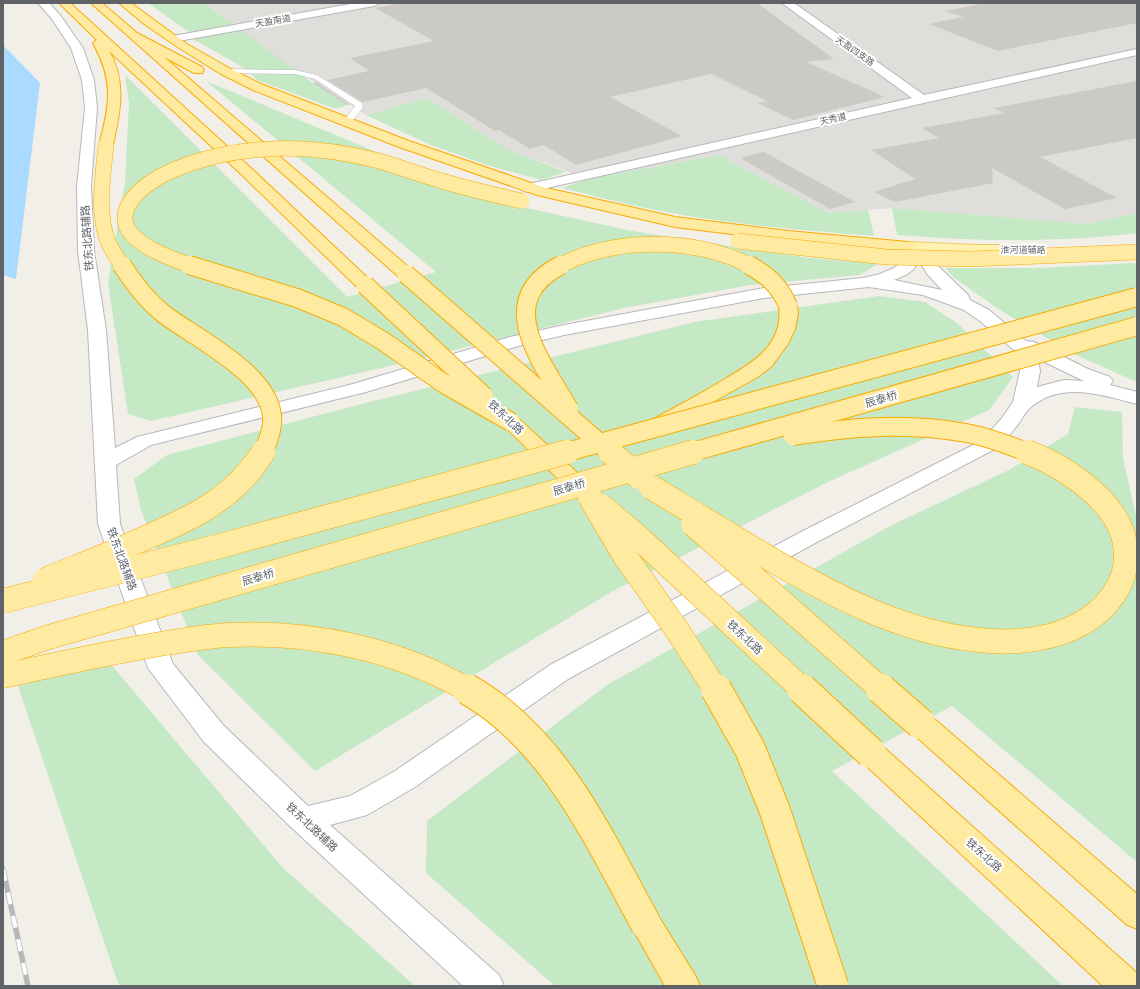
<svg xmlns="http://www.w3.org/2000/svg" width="1140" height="989" font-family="'Work Sans','Noto Sans SC',sans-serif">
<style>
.industrial{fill:#e0deda}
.green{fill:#c5e8c5}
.water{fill:#aadaff}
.building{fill:#cccac5}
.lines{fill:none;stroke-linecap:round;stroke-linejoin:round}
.service-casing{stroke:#b5b8bc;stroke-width:1}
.minor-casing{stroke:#b5b8bc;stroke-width:2}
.tertiary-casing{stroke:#b5b8bc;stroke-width:2}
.primary-casing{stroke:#f2c960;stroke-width:2}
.trunk-casing{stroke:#f9ab00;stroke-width:2}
.service{fill:#fff;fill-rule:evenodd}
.minor{fill:#fff;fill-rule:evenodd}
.tertiary{fill:#fff;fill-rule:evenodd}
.primary{fill:#fff2af;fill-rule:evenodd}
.trunk{fill:#feeaa1;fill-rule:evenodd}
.rail-casing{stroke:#b6b7b8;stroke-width:5.5}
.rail{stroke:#fff;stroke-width:4;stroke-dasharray:12;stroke-linecap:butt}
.trunk-bridge-far3-casing{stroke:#f9ab00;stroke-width:16;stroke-linecap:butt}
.trunk-bridge-far2-casing{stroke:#f9ab00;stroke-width:20;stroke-linecap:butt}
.trunk-bridge-far1-casing{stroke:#f9ab00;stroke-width:25;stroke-linecap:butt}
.trunk-bridge-casing{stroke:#f9ab00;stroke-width:32;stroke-linecap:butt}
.trunk-bridge-far3{stroke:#feeaa1;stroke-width:15}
.trunk-bridge-far2{stroke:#feeaa1;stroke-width:18}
.trunk-bridge-far1{stroke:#feeaa1;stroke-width:24}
.trunk-bridge{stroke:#feeaa1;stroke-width:30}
.labels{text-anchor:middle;stroke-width:4;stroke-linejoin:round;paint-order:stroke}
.far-street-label{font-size:9px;fill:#5f6368;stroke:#fff}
.street-label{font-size:11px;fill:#5f6368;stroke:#fff}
</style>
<rect width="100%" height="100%" fill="#f1efe8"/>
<!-- industrial -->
<path class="industrial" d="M205 3H1137V213L1088 224 892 208 828 213 719 155 588 179 509 150 427 98 366 115 280 60Z"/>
<!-- green -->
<g class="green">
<path d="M148 3H204L234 25 189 32Z"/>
<path d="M240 29 313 83 347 105 336 109 257 80 244 68 193 39Z"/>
<path d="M125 75 347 297 436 272 206 81 381 154 439 185 480 198 632 231 722 245 809 258 856 262 883 261 859 275 750 285 624 308 394 365 151 421 128 414 108 283 125 183 129 103Z"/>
<path d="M427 98 509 150 566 172 541 180 487 165 431 145 366 115Z"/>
<path d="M719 155 828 213 868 210 874 236C814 231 754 226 695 217 650 210 606 199 562 188L588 179Z"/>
<path d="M892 208 1088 224 1137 213V233C1058 243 977 241 897 235Z"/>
<path d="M1134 263 1137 266V382L1076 355 1003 312 953 277 946 268H1040Z"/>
<path d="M879 296 925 302 957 323 1013 377 989 410 828 482 613 591 315 771 198 655 141 510 134 479 167 455 369 402 695 322Z"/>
<path d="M1075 407 1122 412 1123 459 1137 520V862L952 706 832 771 1063 986H555L426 873 427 821 607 685 890 526 1009 470 1068 434Z"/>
<path d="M109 662 283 868 415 986H119L18 686Z"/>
</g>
<!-- water -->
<path class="water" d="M3 45 40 83 16 279 3 275Z"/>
<!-- building -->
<g class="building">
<path d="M402 3H757L834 59 806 62 885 97 793 120 758 103 767 101 711 74 610 97 682 136 576 165 544 145 530 149 499 130 495 131 426 88 363 102 327 80 369 71 350 58 434 41 375 8Z"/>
<path d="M986 3H1137V23L998 51 929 24 963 17 945 11Z"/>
<path d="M1137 81V138L1040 157 1117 198 1065 209 992 168 993 183 895 202 874 192 915 179 871 150 939 138 922 128 1004 113 994 108Z"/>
<path d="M316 82 350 105H347L313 83Z"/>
<path d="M764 152 855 202 830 209 740 158Z"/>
</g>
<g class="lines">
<defs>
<path id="service" d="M222 69 295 70 317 75 362 103 363 107 350 124H344L343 122 355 106 315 79 295 74 225 73 221 71Z"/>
<path id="minor" d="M356 3H379L374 6 173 42 169 41 167 39 169 37 173 36Z"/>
<g id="tertiary">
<path d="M38 3H49L60 15 83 48 94 80 97 108 91 186 94 251 106 330 115 448 137 437 353 384 510 337 564 325 764 288 863 278 880 274 894 268 901 262 902 254 900 247 902 244 908 242 914 244 915 246 922 243 928 245 939 267 968 295 970 300 989 310 1026 341 1034 342 1088 369 1110 377 1113 381 1110 385 1137 392V404C1102 395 1062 381 1031 407 1025 412 1021 421 1016 427 1010 435 1003 442 995 449L817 542 568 679 415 787 367 815 330 825 499 975 504 986H463L293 829 204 742 148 668 98 524 88 330 78 251 77 186 85 108 82 80 71 48 52 19ZM918 259 927 274 942 290 894 280C904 276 917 271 918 259ZM869 287 923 295 964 310 980 321 1015 351 1020 361V371L1013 402 1002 418 981 441 801 532 550 665 395 771 350 796 308 806 224 726 173 664 120 524 116 465 151 445 366 392 522 345 564 335 764 298ZM1038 359 1084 381 1064 380 1037 387 1040 371Z"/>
<path d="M782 3H794L924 95 1137 49V55L529 192 524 191 522 188 524 185 529 184 912 98Z"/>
</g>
<path id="primary" d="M908 242 977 245H1032L1038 247 1040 250 1038 253 1032 255H977L902 250 900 247 902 244Z"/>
<g id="trunk">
<path d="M59 3H70L252 169 371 281 374 285 371 289 365 290 359 289 242 175 109 51C127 81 120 113 113 145L111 148 106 149 101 148 99 145C110 104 114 81 93 43L97 40Z"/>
<path d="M91 3H102L137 33 202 67 204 70 202 73H194L164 57 412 270 414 274 412 278 406 279 400 278Z"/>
<path d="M119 3H131L187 44 229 68 261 84 409 141 546 188 675 217 788 231 908 242 914 244 916 247 914 250 908 252 788 241 675 227 537 195 399 147 253 90 221 74 179 48 144 24Z"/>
<path d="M788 301 794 302 797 306 798 313 795 329 788 344 771 367 756 378 664 429 657 431 650 429 647 425 650 421C673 408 697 396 720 382 749 364 784 348 779 306L782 302Z"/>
<path d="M511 416 518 418 598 492 601 497 598 502 590 504 582 502 504 426 501 422 504 418Z"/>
<path d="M921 713 931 716 1137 894V929L1126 924 911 732 907 724 911 716Z"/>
<path d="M871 742 881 745 1137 973V986H1103L861 761 857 753 861 745Z"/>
<path d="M646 909 657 914 695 975 700 986H665L630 924 635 914Z"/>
</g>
</defs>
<!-- service casing -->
<use href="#service" class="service-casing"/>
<!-- minor casing -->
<use href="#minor" class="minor-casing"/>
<!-- tertiary casing -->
<use href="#tertiary" class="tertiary-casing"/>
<!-- primary casing -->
<use href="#primary" class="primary-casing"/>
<!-- trunk casing -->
<use href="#trunk" class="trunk-casing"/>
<!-- service -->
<use href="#service" class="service"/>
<!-- minor -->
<use href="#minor" class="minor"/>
<!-- tertiary -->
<use href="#tertiary" class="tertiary"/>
<!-- primary -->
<use href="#primary" class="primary"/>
<!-- trunk -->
<use href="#trunk" class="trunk"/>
<defs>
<path id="rail" d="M3 869 28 986"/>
</defs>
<!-- rail casing -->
<use href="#rail" class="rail-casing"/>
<!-- rail -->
<use href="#rail" class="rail"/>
<defs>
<g id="trunk-bridge-far3">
<path d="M106 145C103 176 96 214 109 244 113 252 118 259 122 266"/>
<path d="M738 241 886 257 970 259 1137 252"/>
<path d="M192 266C172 259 134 246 126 225 121 208 135 194 147 185 167 170 192 162 217 156 270 144 326 147 379 161 400 167 421 175 442 181 469 189 495 195 522 201"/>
<path d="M559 266C614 237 695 237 751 266"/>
</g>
<g id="trunk-bridge-far2">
<path d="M122 265C134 284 147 301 165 315 197 339 277 377 272 424 271 435 267 443 263 453"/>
<path d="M189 265 297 298 343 317 383 341 446 385 511 422"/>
<path d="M561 265C491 301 543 363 569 409"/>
<path d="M749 265C767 275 780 286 788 306"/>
<path d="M406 274 611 453"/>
<path d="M365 285 484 396"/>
<path d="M793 436C851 427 908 422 966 433 988 437 1009 445 1029 453"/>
<path d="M563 453 1137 297"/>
<path d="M689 453 1137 326"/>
</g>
<g id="trunk-bridge-far1">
<path d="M610 452 639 477"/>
<path d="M651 487C689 510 728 534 767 557 836 597 908 636 990 641 1037 644 1094 632 1118 587 1127 571 1128 551 1122 532 1109 496 1062 465 1027 452"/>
<path d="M590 497 625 556 677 630 716 690"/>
<path d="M601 506 638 537 803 690"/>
<path d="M693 524 882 690"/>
<path d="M45 580C76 567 108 555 138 541 180 523 222 506 251 469 255 464 260 458 263 452"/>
<path d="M3 601 220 546 567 452"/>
<path d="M3 653 49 637 693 452"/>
<path d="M3 676C57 664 112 652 166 643 187 640 208 636 229 635 312 631 396 649 468 690"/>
</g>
<g id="trunk-bridge">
<path d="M467 689C555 739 599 839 646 924"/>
<path d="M716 689 750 749 775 811 833 986"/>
<path d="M802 689 871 753"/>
<path d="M881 689 921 724"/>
</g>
</defs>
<!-- trunk-bridge-far3 casing -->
<use href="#trunk-bridge-far3" class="trunk-bridge-far3-casing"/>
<!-- trunk-bridge-far2 casing -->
<use href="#trunk-bridge-far2" class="trunk-bridge-far2-casing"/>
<!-- trunk-bridge-far1 casing -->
<use href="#trunk-bridge-far1" class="trunk-bridge-far1-casing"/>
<!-- trunk-bridge casing -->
<use href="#trunk-bridge" class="trunk-bridge-casing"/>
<!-- trunk-bridge-far3 -->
<use href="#trunk-bridge-far3" class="trunk-bridge-far3"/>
<!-- trunk-bridge-far2 -->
<use href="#trunk-bridge-far2" class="trunk-bridge-far2"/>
<!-- trunk-bridge-far1 -->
<use href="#trunk-bridge-far1" class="trunk-bridge-far1"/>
<!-- trunk-bridge -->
<use href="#trunk-bridge" class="trunk-bridge"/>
</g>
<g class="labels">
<!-- far-street labels -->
<g class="far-street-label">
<text transform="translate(273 21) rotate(-10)" y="3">天盈南道</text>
<text transform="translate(855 51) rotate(35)" y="3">天盈四支路</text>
<text transform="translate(833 119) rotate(-13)" y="3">天秀道</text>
<text x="1023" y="253">淮河道辅路</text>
</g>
<!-- street labels -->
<g class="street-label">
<text transform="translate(87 238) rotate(-94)" y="4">铁东北路辅路</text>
<text transform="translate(881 399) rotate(-16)" y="4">辰泰桥</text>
<text transform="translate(506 417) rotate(43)" y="4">铁东北路</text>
<text transform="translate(569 487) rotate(-16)" y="4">辰泰桥</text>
<text transform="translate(122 559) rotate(70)" y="4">铁东北路辅路</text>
<text transform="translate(258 577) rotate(-16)" y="4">辰泰桥</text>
<text transform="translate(745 637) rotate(43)" y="4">铁东北路</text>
<text transform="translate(312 827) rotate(43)" y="4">铁东北路辅路</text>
<text transform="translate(984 855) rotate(42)" y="4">铁东北路</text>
</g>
</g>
<!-- border -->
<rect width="1140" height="989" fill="none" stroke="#5f6368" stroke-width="8"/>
</svg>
